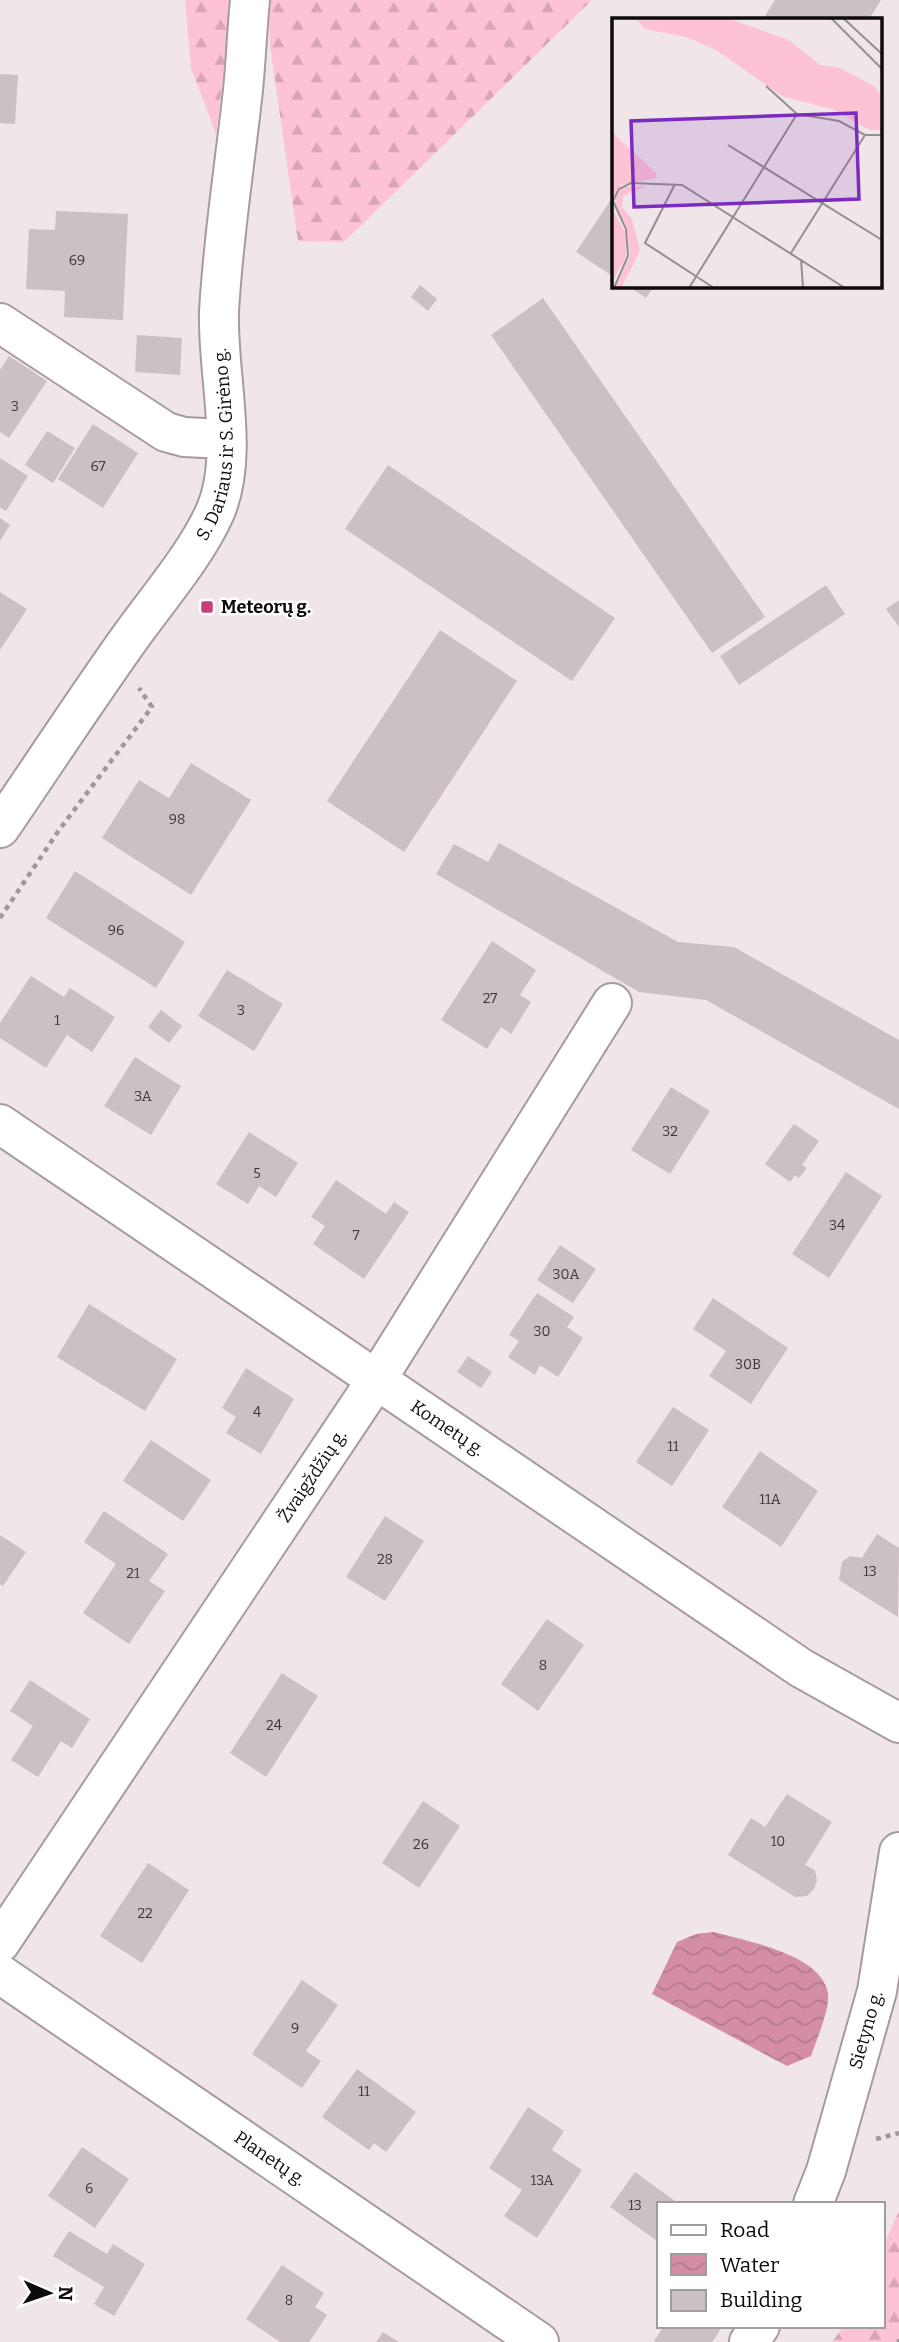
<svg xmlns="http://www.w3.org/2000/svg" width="899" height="2342" font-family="Bitter,serif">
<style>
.forest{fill:url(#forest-firs)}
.water{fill:url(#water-waves)}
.building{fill:#cbc0c3}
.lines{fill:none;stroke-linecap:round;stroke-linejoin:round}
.street-casing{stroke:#a69b9e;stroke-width:42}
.secondary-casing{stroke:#a69b9e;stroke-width:42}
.path{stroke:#9f979a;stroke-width:4.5;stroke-dasharray:5 5;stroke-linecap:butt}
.street{stroke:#fff;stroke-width:38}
.secondary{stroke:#fff;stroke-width:38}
.poi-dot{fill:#c83e79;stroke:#fff;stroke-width:2.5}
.labels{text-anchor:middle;stroke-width:5;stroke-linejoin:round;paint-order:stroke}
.number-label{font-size:14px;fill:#3d383a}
.street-label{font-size:18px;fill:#0e0b0c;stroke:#fff}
.poi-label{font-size:18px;font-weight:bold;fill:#0e0b0c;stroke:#fff;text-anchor:start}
.inset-road{fill:none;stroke:#968e90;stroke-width:2}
.view{fill:#7b2cbf;fill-opacity:0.15;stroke:#7b2cbf;stroke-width:3.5}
.inset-edge{fill:none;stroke:#0e0b0c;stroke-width:3.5}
</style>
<defs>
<pattern id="forest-firs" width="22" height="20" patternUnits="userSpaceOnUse" patternTransform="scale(1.75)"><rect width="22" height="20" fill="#fdc2d4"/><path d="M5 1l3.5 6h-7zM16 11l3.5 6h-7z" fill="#d8a5b5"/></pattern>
<pattern id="water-waves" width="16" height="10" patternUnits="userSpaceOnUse" patternTransform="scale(1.75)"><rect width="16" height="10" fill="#d38ea4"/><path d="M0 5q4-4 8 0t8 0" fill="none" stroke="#b4798c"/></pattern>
</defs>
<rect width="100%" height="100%" fill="#f0e5e8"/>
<!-- forest -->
<g class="forest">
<path d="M185 0H232L216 134 191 68Z"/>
<path d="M268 0H592L344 242 298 241 270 45Z"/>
<path d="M899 2211V2342H832L844 2326H883V2246Z"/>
</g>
<!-- water -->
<path class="water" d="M714 1932C745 1941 823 1954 828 1994 830 2009 816 2041 811 2056L787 2066 652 1994 677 1942 696 1934Z"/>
<!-- building -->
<g class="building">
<path d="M775 0H881L869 19H763Z"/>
<path d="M0 74 18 75 15 124 0 123Z"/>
<path d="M614 195V277L576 252Z"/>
<path d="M56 211 128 214 123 320 64 317 65 291 26 289 29 229 55 230Z"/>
<path d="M420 285 437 299 428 311 411 297Z"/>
<path d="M627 285H655L646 298Z"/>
<path d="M543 298 765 617 712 653 491 335Z"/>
<path d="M137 335 182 338 180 375 135 372Z"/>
<path d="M9 356 47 381 9 438 0 432V370Z"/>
<path d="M93 424 138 453 103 508 58 479Z"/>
<path d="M47 431 75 448 53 483 25 465Z"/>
<path d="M0 458 28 476 6 511 0 508Z"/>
<path d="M388 465 615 618 572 681 345 529Z"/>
<path d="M0 518 10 525 0 541Z"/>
<path d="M826 585 845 614 739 685 720 656Z"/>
<path d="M0 592 27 609 0 650Z"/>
<path d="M899 600V627L886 609Z"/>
<path d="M440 630 517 681 404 852 327 801Z"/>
<path d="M191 763 251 800 191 895 102 838 139 780 169 798Z"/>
<path d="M499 843 678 942 734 947 899 1040V1109L706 1000 639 992 436 874 454 844 488 862Z"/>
<path d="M75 871 185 942 156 988 46 918Z"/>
<path d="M492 941 536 970 520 995 531 1002 511 1034 501 1027 487 1049 441 1020Z"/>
<path d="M227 970 283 1004 254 1051 198 1016Z"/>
<path d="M31 976 64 997 70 988 115 1017 92 1052 67 1035 46 1068 0 1038V1023Z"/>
<path d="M161 1010 182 1026 169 1043 148 1027Z"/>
<path d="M135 1057 181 1086 151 1135 104 1106Z"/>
<path d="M671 1087 710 1111 670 1174 631 1150Z"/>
<path d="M794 1124 819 1141 802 1165 807 1168 799 1178 795 1175 790 1182 765 1164Z"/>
<path d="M249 1132 298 1163 276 1197 259 1186 248 1204 216 1184Z"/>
<path d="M846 1172 882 1196 829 1278 792 1254Z"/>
<path d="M336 1180 386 1214 394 1202 409 1212 364 1279 313 1244 325 1226 311 1217Z"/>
<path d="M560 1245 596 1269 573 1303 537 1280Z"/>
<path d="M537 1293 574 1317 567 1327 583 1338 558 1377 540 1365 535 1375 508 1357 519 1341 509 1335Z"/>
<path d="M713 1298 788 1348 751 1404 709 1376 726 1351 693 1329Z"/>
<path d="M89 1304 177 1359 145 1411 57 1357Z"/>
<path d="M468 1356 492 1372 481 1388 457 1372Z"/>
<path d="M246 1368 294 1399 261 1454 226 1433 236 1417 222 1408Z"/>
<path d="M673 1407 709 1430 672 1486 636 1462Z"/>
<path d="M151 1440 211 1480 183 1521 123 1481Z"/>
<path d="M760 1451 818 1491 781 1547 722 1507Z"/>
<path d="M104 1511 168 1554 149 1581 165 1591 129 1644 83 1613 116 1564 84 1542Z"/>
<path d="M385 1516 424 1541 385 1601 346 1577Z"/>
<path d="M877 1534 899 1548 898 1617 839 1580 842 1562 850 1556 862 1558Z"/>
<path d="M0 1535 26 1552 3 1586 0 1584Z"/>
<path d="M547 1619 584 1645 538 1711 501 1684Z"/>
<path d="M282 1673 318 1696 266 1777 230 1753Z"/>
<path d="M30 1680 90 1719 72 1748 61 1741 38 1777 11 1760 33 1726 10 1711Z"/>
<path d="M787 1794 832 1822 805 1865 815 1870 817 1881 814 1889 807 1896 795 1897 728 1855 751 1818 765 1827Z"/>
<path d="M423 1801 460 1826 419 1888 382 1863Z"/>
<path d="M148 1863 189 1890 142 1963 100 1936Z"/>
<path d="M302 1980 338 2005 306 2051 321 2061 302 2088 252 2054Z"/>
<path d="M357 2069 416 2112 386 2152 374 2143 369 2150 322 2117Z"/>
<path d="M528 2107 564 2131 552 2150 582 2170 537 2238 504 2216 522 2190 489 2168Z"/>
<path d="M82 2147 129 2179 95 2228 48 2196Z"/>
<path d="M635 2172 679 2204H659V2237L657 2241 610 2207Z"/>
<path d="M69 2231 107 2254 113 2244 145 2264 114 2316 94 2304 104 2287 53 2256Z"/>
<path d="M282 2265 324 2293 315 2307 327 2315 309 2342H280L246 2319Z"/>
<path d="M664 2326H723L712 2342H656L654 2341Z"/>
<path d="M383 2332 399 2342H376Z"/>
</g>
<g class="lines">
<defs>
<g id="street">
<path d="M0 323 166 432 184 437 226 439"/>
<path id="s1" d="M0 1124 801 1668 899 1723"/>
<path id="s2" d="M0 1943 377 1379 612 1003"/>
<path id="s3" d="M0 1974 539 2342"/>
<path id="s4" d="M813 2204 826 2171 877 1991 899 1852"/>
<path d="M749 2342 760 2326"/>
</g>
<g id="secondary">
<path id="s5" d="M0 828C43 765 85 701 129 639 156 601 196 555 215 512 240 455 217 374 219 312 223 237 235 164 243 90 246 60 247 30 250 0"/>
</g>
</defs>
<!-- street casing -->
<use href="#street" class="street-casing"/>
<!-- secondary casing -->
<use href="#secondary" class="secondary-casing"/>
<!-- path -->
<g class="path">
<path d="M0 918 59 830 152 707 139 688"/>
<path d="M876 2139 899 2133"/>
<path d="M899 2342V2339"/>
</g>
<!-- street -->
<use href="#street" class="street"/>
<!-- secondary -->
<use href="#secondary" class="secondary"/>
</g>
<!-- markers -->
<rect class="poi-dot" x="200" y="600" width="14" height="14" rx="3.5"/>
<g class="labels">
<!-- number labels -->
<g class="number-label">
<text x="77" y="265">69</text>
<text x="15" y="411">3</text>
<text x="98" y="471">67</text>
<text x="177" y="824">98</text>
<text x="116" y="935">96</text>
<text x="490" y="1003">27</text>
<text x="241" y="1015">3</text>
<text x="57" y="1025">1</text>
<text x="143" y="1101">3A</text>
<text x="670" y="1136">32</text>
<text x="257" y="1178">5</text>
<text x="837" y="1230">34</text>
<text x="356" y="1240">7</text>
<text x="566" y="1279">30A</text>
<text x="542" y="1336">30</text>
<text x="748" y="1369">30B</text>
<text x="257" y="1417">4</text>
<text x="673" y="1451">11</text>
<text x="770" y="1504">11A</text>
<text x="385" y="1564">28</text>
<text x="870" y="1576">13</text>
<text x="133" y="1578">21</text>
<text x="543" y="1670">8</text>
<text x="274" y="1730">24</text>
<text x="778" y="1846">10</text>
<text x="421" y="1849">26</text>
<text x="145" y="1918">22</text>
<text x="295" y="2033">9</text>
<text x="364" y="2096">11</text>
<text x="542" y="2185">13A</text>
<text x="89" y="2193">6</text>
<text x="635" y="2210">13</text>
<text x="289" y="2305">8</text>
</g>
<!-- street labels -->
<g class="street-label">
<text dy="6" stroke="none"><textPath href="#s5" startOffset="450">S. Dariaus ir S. Girėno g.</textPath></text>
<text dy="6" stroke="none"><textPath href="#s1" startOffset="541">Kometų g.</textPath></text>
<text dy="6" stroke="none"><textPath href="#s2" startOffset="562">Žvaigždžių g.</textPath></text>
<text dy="6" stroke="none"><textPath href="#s4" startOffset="182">Sietyno g.</textPath></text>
<text dy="6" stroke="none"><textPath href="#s3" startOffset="327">Planetų g.</textPath></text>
</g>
<!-- poi labels -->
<g class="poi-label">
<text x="221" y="613">Meteorų g.</text>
</g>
</g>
<!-- overview -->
<g transform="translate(612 18)">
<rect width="270" height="270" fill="#f0e5e8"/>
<path d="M23 0H115L177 22 208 47 228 50 262 68 269 77V112H258L222 92 170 78 104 32 74 19 33 11ZM0 108 3 117 44 155V160L9 167 0 181ZM34 168 11 178 10 189 20 201 28 232 10 269H4L18 239 15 210 3 188 4 178 11 169ZM0 191 13 214 14 239 0 264Z" fill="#fdc2d4"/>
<path class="inset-road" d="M219 0 270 51M231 0 270 36M154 68 185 96 227 103 253 117H270M116 127 270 222M63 166 33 225 102 270M179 235 253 117M189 241 191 270M2 270 16 238 14 211 1 183 7 171 19 165 70 167 233 270M77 270 185 96"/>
<path class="view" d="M244 95 247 181 22 189 19 103Z"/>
<rect width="270" height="270" class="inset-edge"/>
</g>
<!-- legend -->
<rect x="657" y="2202" width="228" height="126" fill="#ffffff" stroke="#9f9d9e" stroke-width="2"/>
<rect x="671" y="2225" width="35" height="10" fill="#ffffff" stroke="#9f9d9e" stroke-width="2"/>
<text x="720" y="2237" font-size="21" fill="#0e0b0c">Road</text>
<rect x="671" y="2254" width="35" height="21" fill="url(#water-waves)" stroke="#9f9d9e" stroke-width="2"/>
<text x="720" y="2272" font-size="21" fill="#0e0b0c">Water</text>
<rect x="671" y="2290" width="35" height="21" fill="#cbc0c3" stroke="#9f9d9e" stroke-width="2"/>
<text x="720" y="2307" font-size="21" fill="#0e0b0c">Building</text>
<!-- north arrow -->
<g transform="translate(49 2293) rotate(92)" stroke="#ffffff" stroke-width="5" paint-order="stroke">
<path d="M0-5L12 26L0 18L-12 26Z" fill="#0e0b0c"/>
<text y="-10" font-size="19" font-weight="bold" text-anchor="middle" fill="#0e0b0c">N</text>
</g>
</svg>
